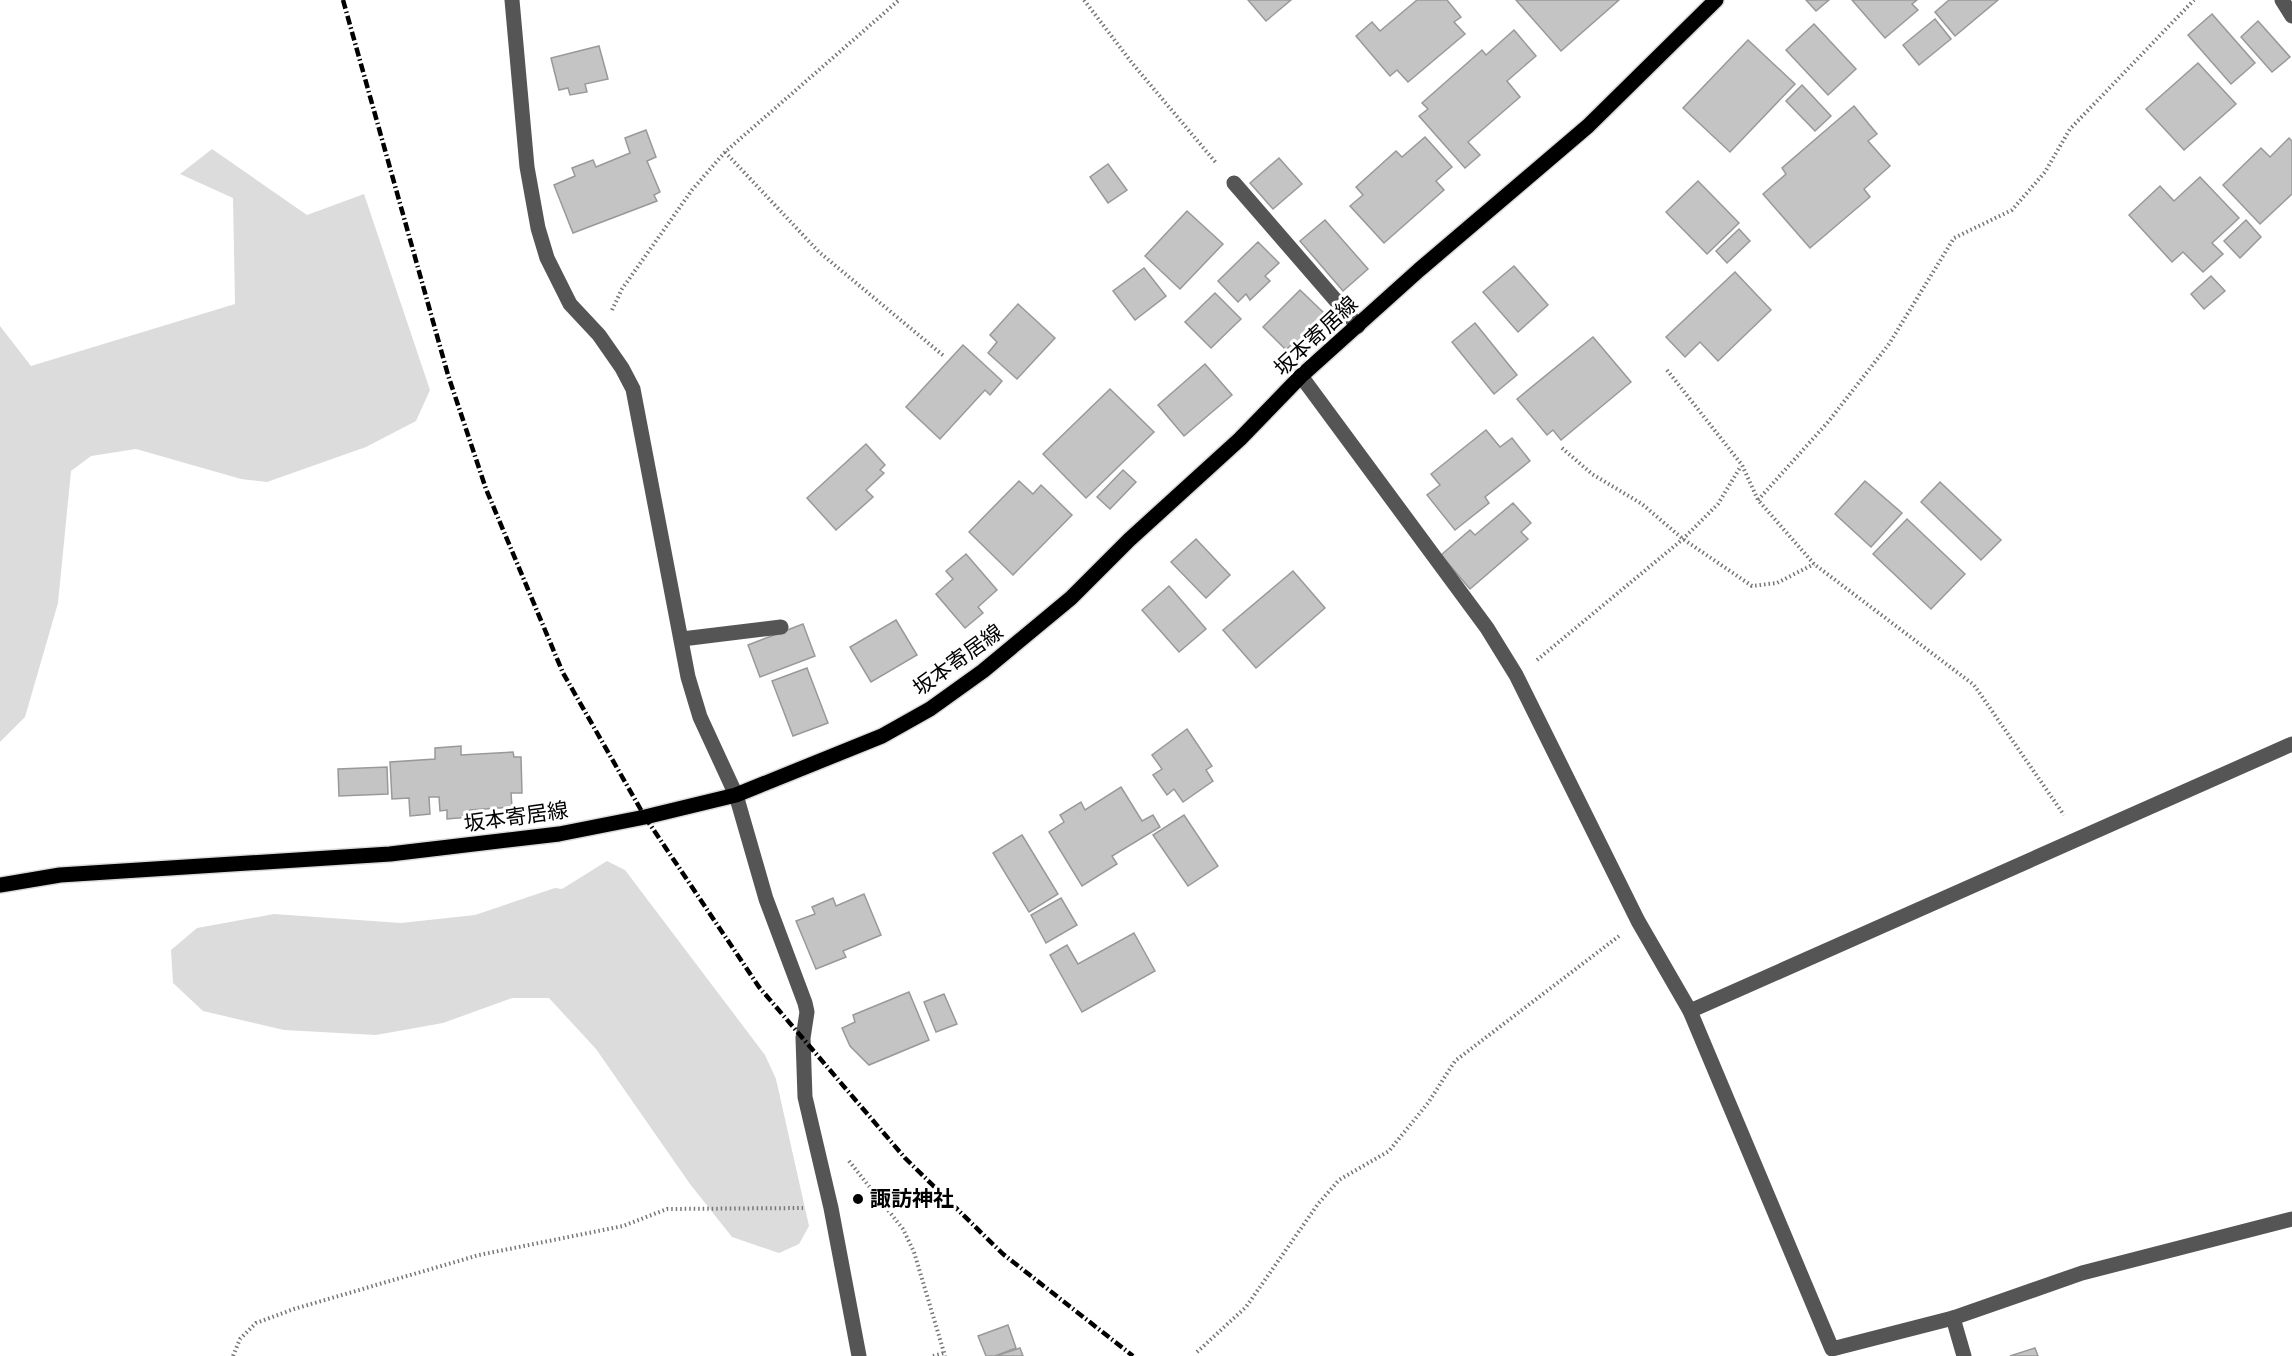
<svg xmlns="http://www.w3.org/2000/svg" width="2292" height="1356" font-family="Overpass,'Noto Sans JP',sans-serif">
<style>
.green{fill:#dcdcdc}
.building{fill:#c4c4c4;stroke:#999;stroke-width:1.5}
.lines{fill:none;stroke-linecap:round;stroke-linejoin:round}
.major-casing{stroke:#dbdbdb;stroke-width:18}
.path{stroke:#777;stroke-width:4;stroke-dasharray:1.5 3;stroke-linecap:butt}
.minor{stroke:#555;stroke-width:15}
.major{stroke:#000;stroke-width:15}
.rail{stroke:#000;stroke-width:4.5;stroke-dasharray:9 3 1.5 3;stroke-linecap:butt}
.poi-dot{fill:#000;stroke:#fff;stroke-width:2}
.labels{text-anchor:middle;stroke-width:6;stroke-linejoin:round;paint-order:stroke}
.street-label{font-size:21px;fill:#000;stroke:#fff}
.poi-label{font-size:21px;font-weight:bold;fill:#000;stroke:#fff;text-anchor:start}
</style>
<rect width="100%" height="100%" fill="#fff"/>
<!-- green -->
<g class="green">
<path d="M212 149 307 215 364 194 430 390 416 421 366 447 267 482 241 479 136 449 91 456 71 471 58 603 25 717 0 742V326L31 366 235 304 233 198 180 174Z"/>
<path d="M607 861 625 870 765 1055 776 1079 809 1226 799 1244 779 1253 732 1237 690 1184 596 1049 549 998H512L443 1023 376 1035 284 1030 203 1011 173 983 171 950 197 928 274 914 401 923 475 915 555 888 562 889Z"/>
</g>
<!-- building -->
<g class="building">
<path d="M1248 0H1291L1266 21Z"/>
<path d="M1417 0H1447L1461 17 1454 22 1465 34 1408 82 1397 70 1390 76 1356 36 1372 22 1380 31Z"/>
<path d="M1516 0H1619L1561 51Z"/>
<path d="M1806 0H1829L1816 11Z"/>
<path d="M1852 0H1917L1912 4 1918 10 1885 38Z"/>
<path d="M1949 0H1998L1955 36 1935 12Z"/>
<path d="M2212 14 2255 63 2231 84 2188 35Z"/>
<path d="M1935 19 1951 39 1919 65 1903 45Z"/>
<path d="M2258 21 2290 57 2272 72 2241 37Z"/>
<path d="M1814 24 1856 69 1828 95 1786 50Z"/>
<path d="M1514 30 1536 56 1507 81 1520 97 1468 142 1480 155 1465 168 1419 116 1428 109 1422 103 1482 50 1486 55Z"/>
<path d="M1748 40 1795 84 1730 152 1683 108Z"/>
<path d="M599 46 608 79 585 84 587 92 570 95 568 88 559 90 551 58Z"/>
<path d="M2198 63 2236 104 2184 150 2146 109Z"/>
<path d="M1802 85 1831 116 1815 131 1786 101Z"/>
<path d="M1854 106 1877 134 1868 141 1890 166 1864 189 1870 197 1810 248 1763 194 1786 174 1782 168Z"/>
<path d="M646 130 656 157 647 161 660 192 654 195 657 201 573 233 554 185 575 176 572 168 593 160 596 167 630 153 625 138Z"/>
<path d="M1425 137 1452 167 1436 181 1444 190 1384 243 1350 206 1363 195 1356 187 1396 151 1402 157Z"/>
<path d="M2289 138 2292 141V194L2260 224 2223 185 2261 148 2270 157Z"/>
<path d="M1279 158 1302 184 1273 209 1250 183Z"/>
<path d="M1108 164 1127 190 1108 203 1090 177Z"/>
<path d="M2200 177 2239 218 2212 243 2223 254 2203 272 2183 252 2172 262 2129 215 2160 186 2174 201Z"/>
<path d="M1698 181 1739 223 1707 254 1666 212Z"/>
<path d="M1187 211 1223 244 1180 289 1145 256Z"/>
<path d="M1325 220 1368 269 1343 291 1300 241Z"/>
<path d="M2246 220 2261 237 2240 258 2224 241Z"/>
<path d="M1739 229 1750 241 1727 263 1716 251Z"/>
<path d="M1258 242 1279 263 1265 276 1270 281 1250 300 1246 294 1238 302 1218 281Z"/>
<path d="M1514 266 1548 305 1518 332 1483 292Z"/>
<path d="M1144 268 1166 296 1135 320 1113 291Z"/>
<path d="M1735 272 1771 310 1718 361 1700 342 1685 357 1666 337Z"/>
<path d="M2211 276 2225 291 2204 309 2191 294Z"/>
<path d="M1300 290 1324 313 1318 319 1327 328 1301 355 1291 345 1286 350 1263 327Z"/>
<path d="M1215 293 1241 319 1211 348 1185 322Z"/>
<path d="M1018 304 1055 338 1017 379 988 353 997 342 990 335Z"/>
<path d="M1475 323 1517 375 1494 394 1452 342Z"/>
<path d="M1593 337 1631 382 1561 440 1553 430 1547 435 1517 399Z"/>
<path d="M963 345 1002 381 990 395 985 390 940 439 906 407Z"/>
<path d="M1205 364 1232 395 1184 436 1158 405Z"/>
<path d="M1110 389 1154 432 1086 498 1043 454Z"/>
<path d="M1486 430 1500 447 1512 438 1530 461 1485 497 1489 503 1455 530 1427 495 1440 485 1431 474Z"/>
<path d="M866 444 885 465 880 470 884 473 866 490 873 497 836 530 807 498Z"/>
<path d="M1123 470 1136 482 1110 509 1097 497Z"/>
<path d="M1019 481 1033 494 1041 485 1072 515 1013 575 969 532Z"/>
<path d="M1865 481 1902 513 1871 547 1835 514Z"/>
<path d="M1940 482 2001 540 1981 560 1921 502Z"/>
<path d="M1513 503 1531 523 1521 532 1528 539 1470 589 1441 555 1470 530 1475 535Z"/>
<path d="M1907 519 1965 574 1931 609 1873 554Z"/>
<path d="M1196 539 1230 575 1206 598 1171 562Z"/>
<path d="M966 554 997 590 978 607 983 613 965 628 936 594 953 579 946 571Z"/>
<path d="M1293 571 1325 608 1256 668 1223 630Z"/>
<path d="M1169 586 1206 629 1179 652 1142 610Z"/>
<path d="M896 620 917 655 871 682 850 647Z"/>
<path d="M803 624 815 656 760 677 748 645Z"/>
<path d="M807 668 828 723 793 736 772 681Z"/>
<path d="M1187 729 1212 766 1206 770 1213 781 1183 802 1174 789 1167 795 1153 775 1162 769 1152 755Z"/>
<path d="M461 746V755L513 752 514 757H521L522 793H511L512 807 470 810V817L447 819V810L440 811 439 797H429L430 814 410 816 409 798 392 799 390 762 435 759V748Z"/>
<path d="M387 767 388 794 339 796 338 769Z"/>
<path d="M1121 787 1142 821 1153 815 1160 827 1112 856 1117 864 1082 886 1049 832 1064 822 1060 815 1081 802 1085 810Z"/>
<path d="M1184 815 1218 866 1188 886 1153 835Z"/>
<path d="M1022 835 1058 894 1029 912 993 853Z"/>
<path d="M864 894 881 935 843 951 846 957 816 969 796 921 815 914 812 907 833 898 836 906Z"/>
<path d="M1061 898 1077 925 1046 943 1031 915Z"/>
<path d="M1134 933 1155 971 1082 1012 1050 955 1067 945 1078 964Z"/>
<path d="M909 992 929 1040 869 1065 850 1046 842 1028 855 1022 853 1015Z"/>
<path d="M944 994 957 1024 936 1032 924 1002Z"/>
<path d="M1008 1325 1016 1348 995 1356H986L978 1336Z"/>
<path d="M1020 1348 1023 1356H996Z"/>
<path d="M2035 1348 2038 1356H2010Z"/>
</g>
<g class="lines">
<defs>
<path id="major" d="M0 885 60 875 390 854 559 834 645 817 736 795 882 736 930 709 983 671 1071 598 1129 540 1240 439 1301 376 1419 270 1588 126 1716 0"/>
</defs>
<!-- major casing -->
<use href="#major" class="major-casing"/>
<!-- path -->
<g class="path">
<path d="M1084 0 1132 63 1217 164"/>
<path d="M725 152 819 252 945 357"/>
<path d="M612 310 622 289 692 190 725 152 899 0"/>
<path d="M1667 370 1742 465 1758 500 1814 564 1974 685 2064 815"/>
<path d="M1562 448 1592 474 1642 504 1683 539 1752 586 1777 583 1814 564"/>
<path d="M1758 500 1828 422 1889 344 1954 238 2012 210 2045 172 2070 129 2194 0"/>
<path d="M1537 660 1683 539 1718 504 1741 466"/>
<path d="M849 1161 903 1229 914 1252 945 1356"/>
<path d="M1197 1352 1246 1307 1318 1204 1339 1180 1389 1151 1428 1103 1455 1061 1619 936"/>
<path d="M233 1356 240 1339 256 1323 294 1309 479 1255 623 1226 667 1209 803 1208"/>
<path d="M933 1356 944 1353"/>
</g>
<!-- minor -->
<g class="minor">
<path d="M512 0 527 167 538 228 547 258 570 304 599 335 622 368 633 389 688 677 700 717 736 795 766 899 805 1003 807 1012 803 1038 805 1097 831 1208 859 1356"/>
<path d="M2282 0 2292 16"/>
<path d="M1234 183 1358 326"/>
<path d="M1301 376 1487 628 1516 675 1638 921 1690 1011 1832 1349 1953 1318 2082 1273 2292 1219"/>
<path d="M682 639 781 627"/>
<path d="M1690 1011 2292 744"/>
<path d="M1953 1318 1964 1356"/>
</g>
<!-- major -->
<use href="#major" class="major"/>
<!-- rail -->
<path class="rail" d="M343 0 448 375 486 489 563 673 645 817 759 987 905 1158 1003 1254 1133 1356"/>
</g>
<!-- markers -->
<circle class="poi-dot" cx="858" cy="1199" r="6"/>
<g class="labels">
<!-- street labels -->
<g class="street-label">
<text transform="translate(1316 336) rotate(-43)" y="7">坂本寄居線</text>
<text transform="translate(958 660) rotate(-36)" y="7">坂本寄居線</text>
<text transform="translate(516 817) rotate(-8)" y="7">坂本寄居線</text>
</g>
<!-- poi labels -->
<g class="poi-label">
<text x="870" y="1206">諏訪神社</text>
</g>
</g>
</svg>
